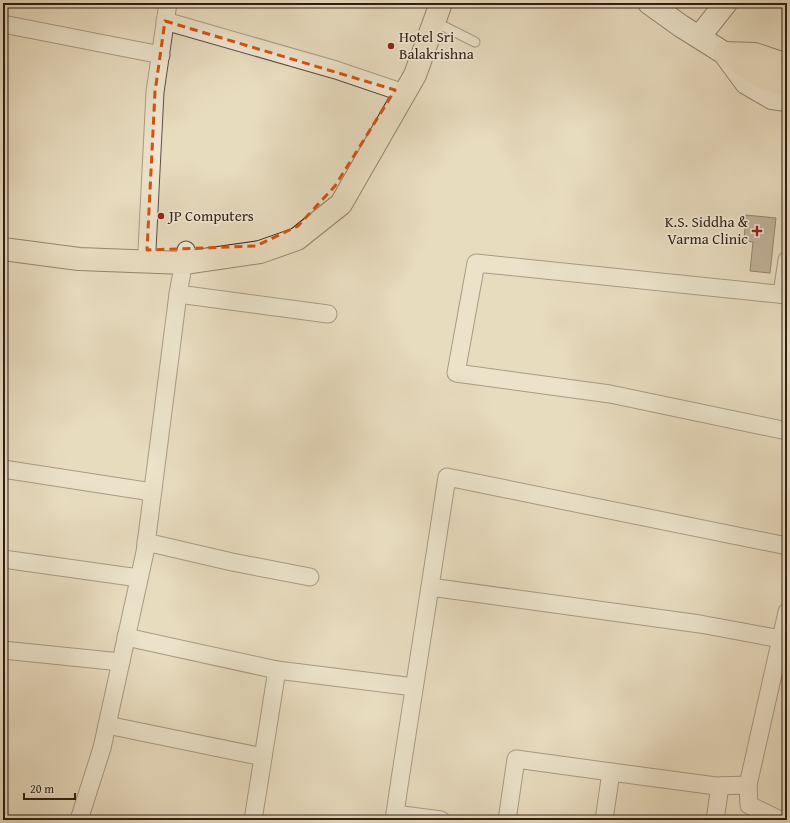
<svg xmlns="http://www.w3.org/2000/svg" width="790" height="823" font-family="'Gentium Book Plus',serif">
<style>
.building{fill:#90806c;stroke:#301c12}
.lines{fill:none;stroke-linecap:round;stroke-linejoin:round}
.lane-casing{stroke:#5e4c3d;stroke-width:11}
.street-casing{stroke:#5e4c3d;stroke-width:19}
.secondary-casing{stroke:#301c12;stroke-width:24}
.primary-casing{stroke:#301c12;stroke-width:24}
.lane{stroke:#f0e8d5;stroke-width:9}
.street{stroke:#f0e8d5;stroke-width:17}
.secondary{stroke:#f0e8d5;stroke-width:22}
.primary{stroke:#e8dcbf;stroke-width:22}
.marked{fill:none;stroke:#d6530d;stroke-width:3;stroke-dasharray:8 5;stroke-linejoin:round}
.poi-dot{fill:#8f2418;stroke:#f0e8d5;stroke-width:1.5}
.labels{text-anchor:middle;stroke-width:3.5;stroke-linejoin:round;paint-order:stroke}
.poi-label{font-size:15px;fill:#301c12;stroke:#f0e8d5;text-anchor:start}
</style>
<rect width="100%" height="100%" fill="#e8dcbf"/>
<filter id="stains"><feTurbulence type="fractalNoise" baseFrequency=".005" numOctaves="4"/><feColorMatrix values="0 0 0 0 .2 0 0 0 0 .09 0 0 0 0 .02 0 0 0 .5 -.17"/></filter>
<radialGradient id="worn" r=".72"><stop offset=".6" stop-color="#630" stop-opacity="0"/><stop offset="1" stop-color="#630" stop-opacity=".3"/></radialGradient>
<!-- building -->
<path class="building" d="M746 215 776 218 770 273 750 271 753 242 744 241Z"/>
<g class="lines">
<defs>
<path id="lane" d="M433 21 475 42"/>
<g id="street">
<path d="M165 21 336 70 395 90"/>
<path d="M3 24 161 55"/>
<path d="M147 250 155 92 168 3"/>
<path d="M178 294 328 314"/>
<path d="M782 294 787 260"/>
<path d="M787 295 476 263 456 373 610 394 787 431"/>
<path d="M3 469 152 492"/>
<path d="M146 542 232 562 310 577"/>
<path d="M3 559 139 578"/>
<path d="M430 587 700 624 781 639"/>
<path d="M126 637 277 670 253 820"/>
<path d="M3 650 121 662"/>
<path d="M277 670 414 687"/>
<path d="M107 725 263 757"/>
<path d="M748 785 749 805 778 819 783 820"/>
<path d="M395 814 441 820"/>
<path d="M79 820 102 748 145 552 178 294 186 250"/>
<path d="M394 820 399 786 447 477 787 546"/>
<path d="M507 820 516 759 611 772"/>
<path d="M604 820 611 772 716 786 748 785 787 612"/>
<path d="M715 820 720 786"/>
</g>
<g id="secondary">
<path d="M649 3 681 26 724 53 746 83 772 98 787 100"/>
<path d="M699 37 726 3"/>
</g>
<g id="primary">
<path d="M724 53 763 78 778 83 787 84"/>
<path d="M724 53 755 54 787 65"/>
<path d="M3 249 79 259 184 263 260 252 297 239 341 204 415 75 441 3"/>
</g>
</defs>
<!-- lane casing -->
<use href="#lane" class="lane-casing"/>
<!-- street casing -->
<use href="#street" class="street-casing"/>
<!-- secondary casing -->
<use href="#secondary" class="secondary-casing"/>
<!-- primary casing -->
<use href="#primary" class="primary-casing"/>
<!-- lane -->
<use href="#lane" class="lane"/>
<!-- street -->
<use href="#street" class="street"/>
<!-- secondary -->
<use href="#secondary" class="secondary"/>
<!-- primary -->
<use href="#primary" class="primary"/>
</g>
<!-- marked area -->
<path d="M0 0H790V823H0ZM165 21 395 90 335 186 298 226 256 246 147 250 155 92Z" fill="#e8dcbf" fill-opacity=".55" fill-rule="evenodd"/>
<path class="marked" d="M165 21 395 90 335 186 298 226 256 246 147 250 155 92Z"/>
<!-- markers -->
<g class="poi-dot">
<circle cx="391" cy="46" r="4"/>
<circle cx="161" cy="216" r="4"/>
<path d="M755 225h4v4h4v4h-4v4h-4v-4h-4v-4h4z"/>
</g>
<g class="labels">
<!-- poi labels -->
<g class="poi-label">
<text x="399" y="42">Hotel Sri<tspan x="399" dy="17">Balakrishna</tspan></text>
<text x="169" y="221">JP Computers</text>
<text x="748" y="227" text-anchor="end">K.S. Siddha &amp;<tspan x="748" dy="17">Varma Clinic</tspan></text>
</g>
</g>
<!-- margin -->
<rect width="790" height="823" fill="none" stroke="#e8dcbf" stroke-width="16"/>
<rect x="4" y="4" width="782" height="815" fill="none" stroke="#301c12" stroke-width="2"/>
<rect x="8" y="8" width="774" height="807" fill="none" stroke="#301c12"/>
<!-- scale -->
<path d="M24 793v6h51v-6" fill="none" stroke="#301c12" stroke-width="2"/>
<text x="30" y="793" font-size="12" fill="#301c12" stroke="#f0e8d5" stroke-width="3" paint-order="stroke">20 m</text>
<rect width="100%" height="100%" filter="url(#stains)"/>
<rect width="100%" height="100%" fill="url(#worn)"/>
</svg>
